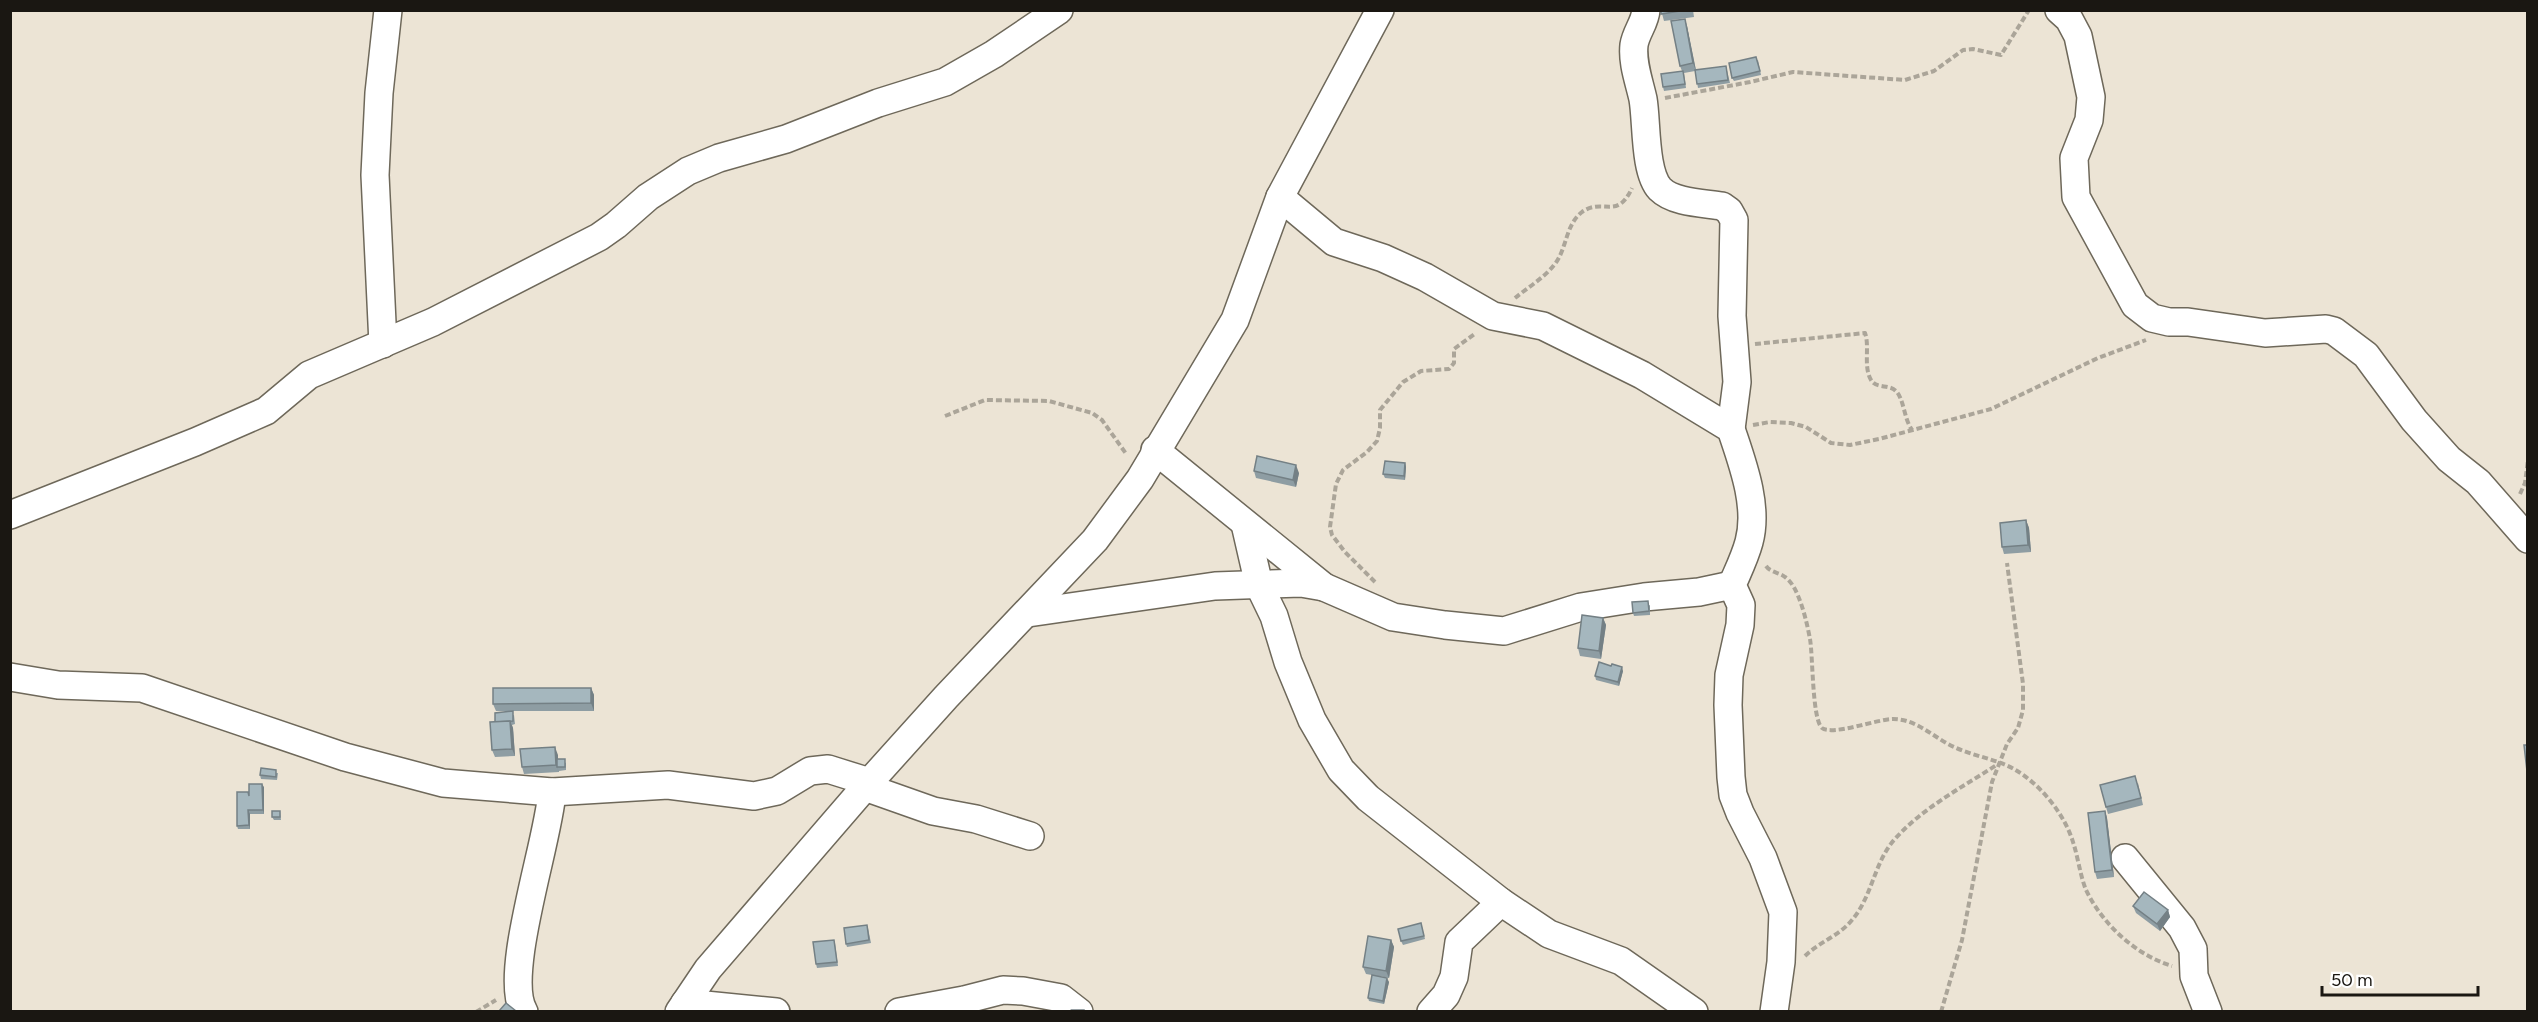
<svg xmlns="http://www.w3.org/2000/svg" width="2538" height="1022" font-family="Figtree,sans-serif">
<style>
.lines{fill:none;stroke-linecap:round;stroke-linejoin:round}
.minor-casing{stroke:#6e685a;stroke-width:30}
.path{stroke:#aba599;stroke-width:4;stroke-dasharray:6 3;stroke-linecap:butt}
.minor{stroke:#fff;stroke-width:27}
.wall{fill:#8e9da3}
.shaded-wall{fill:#748085}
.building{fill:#a5b7be;stroke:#748085;stroke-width:1.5}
</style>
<rect width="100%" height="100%" fill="#ece4d5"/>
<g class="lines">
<defs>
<g id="minor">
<path d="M1646 10C1645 23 1636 32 1634 45 1632 63 1639 81 1643 99 1647 121 1644 172 1660 189 1674 203 1704 203 1722 206L1729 211 1734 220 1732 316 1737 382 1731 429"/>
<path d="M2059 10 2069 19 2078 36 2091 97 2089 120 2074 158 2076 197 2135 305 2152 318 2169 322H2188L2265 333 2326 329 2334 331 2366 355 2414 420 2449 459 2478 482 2528 539"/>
<path d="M1280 197 1334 242 1383 258 1425 277 1493 316 1543 326 1642 375 1731 429C1742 462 1759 506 1749 542 1745 557 1738 571 1732 585L1741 605 1740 625 1729 675 1728 705 1731 777 1733 795 1740 813 1763 858 1783 912 1781 962 1774 1012"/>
<path d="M383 344 375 175 379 93 388 10"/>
<path d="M1155 450 1324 587 1393 617 1445 625 1504 631 1581 607 1644 597 1699 592 1732 585"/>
<path d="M10 515 195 442 266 411 309 375 433 322 599 237 616 225 648 197 688 171 719 158 786 139 878 103 945 82 994 54 1059 10"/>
<path d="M1245 524 1259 585 1274 616 1288 662 1312 720 1341 770 1368 798 1501 902 1549 934 1621 961 1694 1012"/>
<path d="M1028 613 1215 586 1301 583 1324 587"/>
<path d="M10 677 58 685 142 688 345 757 443 783 552 792 668 785 754 796 777 791 810 771 828 769 860 779 868 786"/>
<path d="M865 787 933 811 976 819 1030 836"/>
<path d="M2125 858 2182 928 2193 949 2194 976 2208 1012"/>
<path d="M685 1003 776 1012"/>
<path d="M524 1012C502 975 549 840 552 792"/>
<path d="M679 1012 708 969 865 787 946 697 1095 540 1140 479 1235 320 1280 197 1380 10"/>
<path d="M899 1012 964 1000 1003 990 1023 991 1061 998 1079 1012"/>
<path d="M1431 1012 1446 995 1454 977 1459 942 1501 902"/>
</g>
</defs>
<!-- minor casing -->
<use href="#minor" class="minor-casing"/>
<!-- path -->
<g class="path">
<path d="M1665 98 1750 82 1793 72 1905 80 1934 71 1963 50 1973 49 2001 55 2029 10"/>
<path d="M2528 254V263"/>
<path d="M1515 298C1527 288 1544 278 1554 265 1567 250 1565 225 1582 212 1603 197 1617 221 1632 188"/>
<path d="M1755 344 1865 333C1870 347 1863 366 1871 380 1876 389 1889 384 1896 391 1904 399 1904 419 1912 430"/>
<path d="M945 416 985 400 1049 401 1092 413 1102 420 1127 455"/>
<path d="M1753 425 1770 422 1791 423 1806 427 1831 443 1850 445 1879 439 1991 409 2098 358 2146 340"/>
<path d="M2520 494 2525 483 2528 460"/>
<path d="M1766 566C1771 573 1779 572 1785 577 1799 586 1807 623 1810 639 1813 656 1812 719 1822 728 1832 736 1878 719 1893 719 1917 719 1934 738 1954 747 1973 756 1996 759 2014 769 2040 784 2064 813 2073 842 2078 857 2080 875 2086 890 2103 925 2136 955 2172 966"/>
<path d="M1375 582 1345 552 1332 535 1330 527 1336 484 1343 470 1367 452 1377 441 1380 428V410L1403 382 1421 371 1449 369 1454 363V349L1476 333"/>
<path d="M1805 956C1819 942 1839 936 1852 920 1872 897 1874 863 1894 840 1922 808 1963 787 1998 764"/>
<path d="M476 1012 496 1000"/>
<path d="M1941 1012 1962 940 1992 782 2007 744 2018 728 2023 710V684L2007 563"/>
</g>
<!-- minor -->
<use href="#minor" class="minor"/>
</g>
<!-- wall -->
<g class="wall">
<path d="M1661 10H1693L1694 17 1664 21Z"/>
<path d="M1687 26 1696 70 1726 66 1730 83 1698 88 1695 71 1684 73 1686 88 1664 91 1663 87 1682 71 1680 66Z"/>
<path d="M1758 60 1761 75 1734 81 1732 78Z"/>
<path d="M1405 463 1406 467 1405 480 1385 478 1383 474Z"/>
<path d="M1254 471 1299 473 1296 487 1256 478Z"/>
<path d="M2026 520 2029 528 2031 552 2004 554 2002 547Z"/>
<path d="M1650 605V615L1634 616 1633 613Z"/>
<path d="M1603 618 1606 625 1601 659 1580 656 1578 648Z"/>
<path d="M1623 671 1619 686 1596 680 1595 676Z"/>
<path d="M591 688 594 695V711H496L493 704Z"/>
<path d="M514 715 515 724 512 725 513 728 515 756 495 757 492 750 495 722Z"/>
<path d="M558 755V759L566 763V770L559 771V772L524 774 522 767Z"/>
<path d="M278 773 277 780 261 779 260 775Z"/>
<path d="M2138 783 2143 805 2108 814 2106 807Z"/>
<path d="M264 787V814H250V829H238L237 826 249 796Z"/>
<path d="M280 811 281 820H274L272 817Z"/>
<path d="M2105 811 2107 818 2114 877 2097 879 2095 872Z"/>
<path d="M2133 906 2168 910 2170 917 2160 931 2136 913Z"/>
<path d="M1421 923 1425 939 1403 945 1401 941Z"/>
<path d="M868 928 871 943 847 947 846 944Z"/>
<path d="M834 940 835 943 838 966 817 968 816 964Z"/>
<path d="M1391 940 1394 947 1389 978 1379 976 1389 982 1384 1004 1369 1001 1368 998 1372 975 1366 974 1363 967Z"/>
</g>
<!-- shaded-wall -->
<g class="shaded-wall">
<path d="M1685 19 1687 26 1696 71 1693 63Z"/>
<path d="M1405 463 1406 467 1405 480 1404 476Z"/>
<path d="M1296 465 1299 473 1296 487 1293 480Z"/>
<path d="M2026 520 2029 528 2031 552 2028 545Z"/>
<path d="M1603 618 1606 625 1601 659 1599 651Z"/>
<path d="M1622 667 1623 671 1619 686 1618 682Z"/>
<path d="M591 688 594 695V711L591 703Z"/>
<path d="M510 721 513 728 515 756 512 749Z"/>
<path d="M555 747 558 755V767H557L559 772 556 765Z"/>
<path d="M262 784 264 787V814L263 810Z"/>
<path d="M248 810 250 814V829L249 825Z"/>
<path d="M2105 811 2107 818 2114 877 2112 870Z"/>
<path d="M2168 910 2170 917 2160 931 2157 924Z"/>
<path d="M1391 940 1394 947 1389 978 1386 971Z"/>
<path d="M1387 978 1389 982 1384 1004 1383 1001Z"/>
</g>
<!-- building -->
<g class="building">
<path d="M1661 10H1686L1661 14Z"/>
<path d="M1685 19 1693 63 1680 66 1671 21Z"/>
<path d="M1756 57 1760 71 1732 78 1729 63Z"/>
<path d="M1726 66 1728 80 1697 84 1695 70Z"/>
<path d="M1683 71 1685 84 1663 87 1661 74Z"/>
<path d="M1257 456 1296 465 1293 480 1254 471Z"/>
<path d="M1385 461 1405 463 1404 476 1383 474Z"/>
<path d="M2026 520 2028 545 2002 547 2000 523Z"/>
<path d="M1648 601 1649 611 1633 613 1632 602Z"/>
<path d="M1582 615 1603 618 1599 651 1578 648Z"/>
<path d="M1599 662 1611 666 1612 664 1622 667 1618 682 1595 676Z"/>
<path d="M493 688H591V703L493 704Z"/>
<path d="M513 711V721L495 722V713Z"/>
<path d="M510 721 512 749 492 750 490 722Z"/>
<path d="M2524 745H2528V780Z"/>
<path d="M555 747 556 765 522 767 520 749Z"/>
<rect x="557" y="759" width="8" height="8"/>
<path d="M261 768 276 770V777L260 775Z"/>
<path d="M2135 776 2141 798 2106 807 2100 785Z"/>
<path d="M249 784H262L263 810H248L249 825 237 826V792H248L249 796Z"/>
<rect x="272" y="811" width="8" height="6"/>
<path d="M2105 811 2112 870 2095 872 2088 813Z"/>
<path d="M2144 892 2168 910 2157 924 2133 906Z"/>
<path d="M1421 923 1424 936 1401 941 1398 929Z"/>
<path d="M867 925 869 940 846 944 844 928Z"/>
<path d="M1368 936 1391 940 1386 971 1363 967Z"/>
<path d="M834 940 837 962 816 964 813 942Z"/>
<path d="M1372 975 1387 978 1383 1001 1368 998Z"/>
<path d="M506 1003 516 1011H499Z"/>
<path d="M1072 1010H1084V1011H1073Z"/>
</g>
<!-- border -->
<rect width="2538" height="1022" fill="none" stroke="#1a1712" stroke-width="24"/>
<!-- scale -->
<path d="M2322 986v9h156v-9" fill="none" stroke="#1a1712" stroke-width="3"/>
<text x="2331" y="986" font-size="18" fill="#1a1712" stroke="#ffffff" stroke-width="4.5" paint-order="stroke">50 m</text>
</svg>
